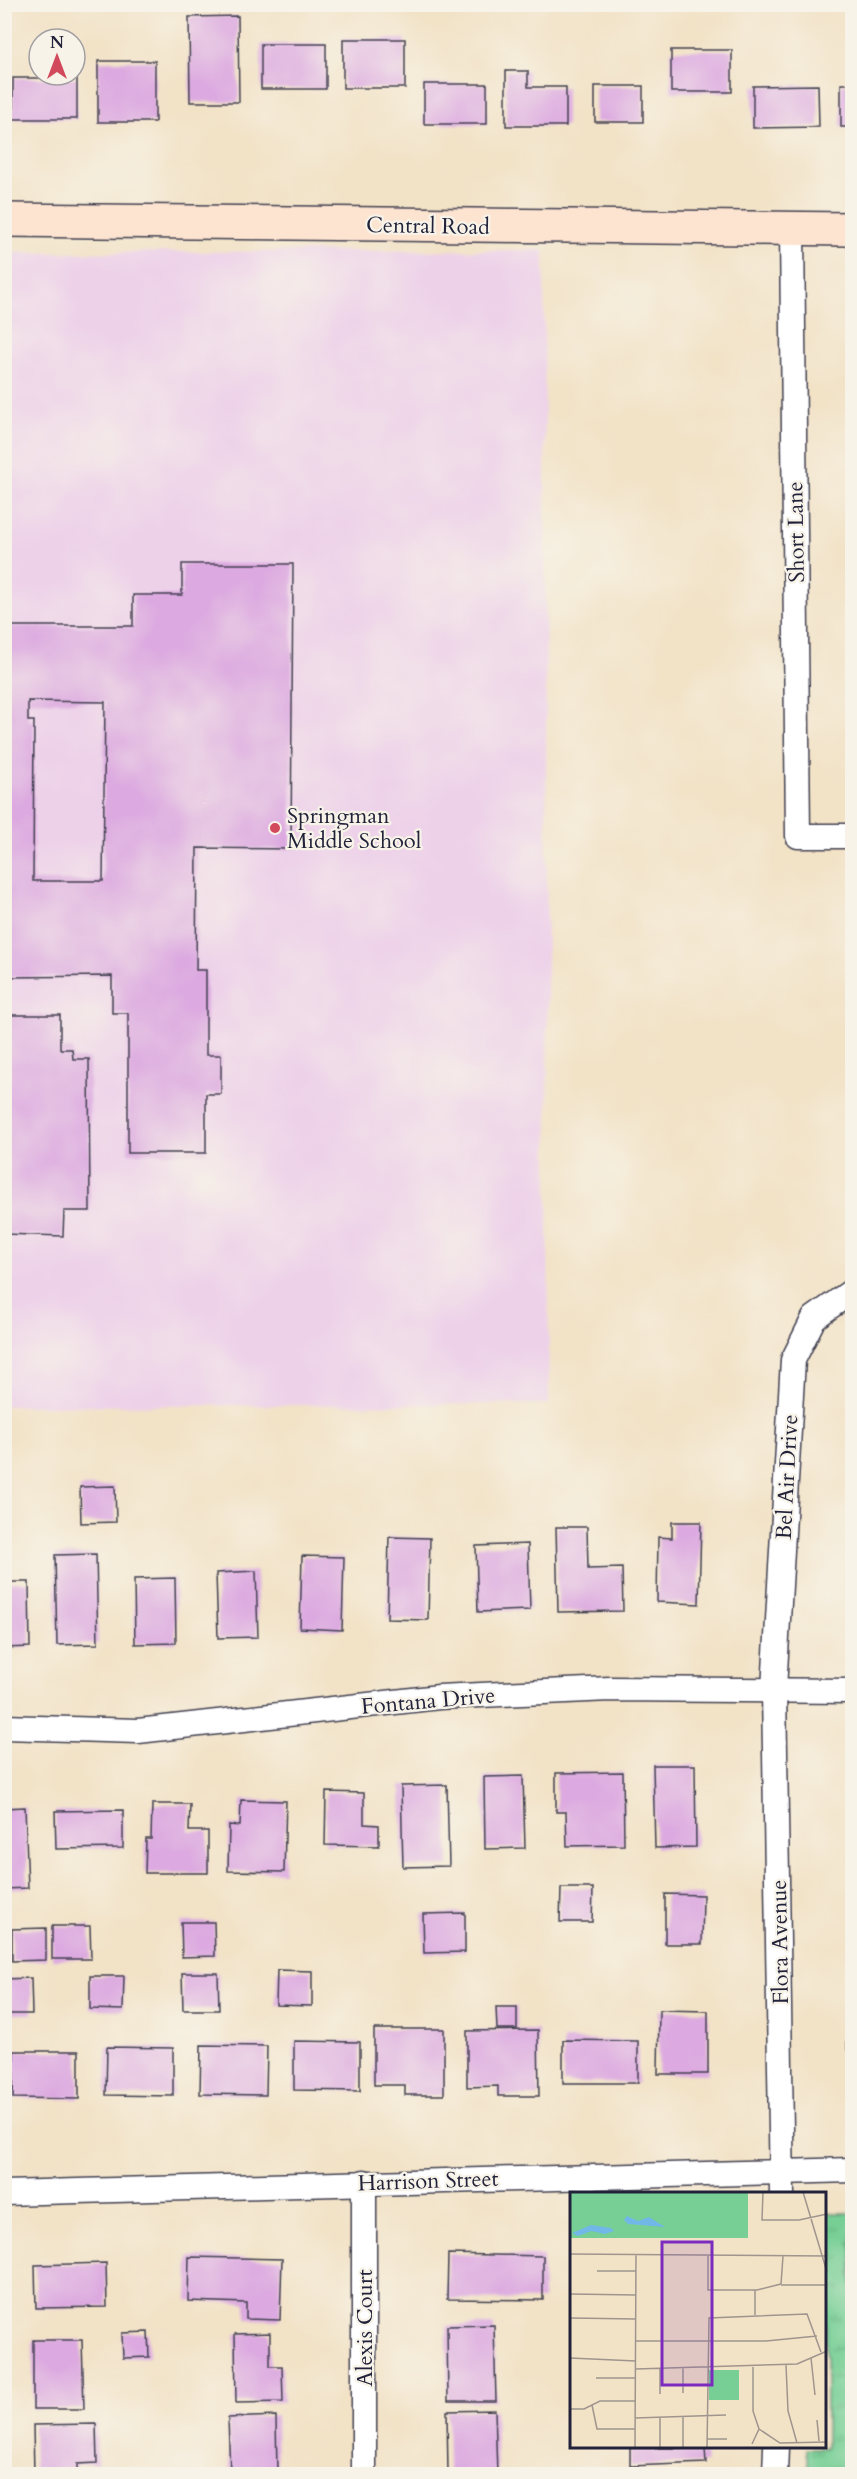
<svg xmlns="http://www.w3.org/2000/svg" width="857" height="2479" font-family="Cardo,serif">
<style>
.built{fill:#edd1e9}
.park{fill:url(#park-tufts);stroke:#4c7868;stroke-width:1.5}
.building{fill:#dca9e0;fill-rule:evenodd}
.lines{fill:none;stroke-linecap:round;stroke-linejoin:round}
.street-casing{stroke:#413f50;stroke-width:27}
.secondary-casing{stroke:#413f50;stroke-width:36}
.street{stroke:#fff;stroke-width:24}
.secondary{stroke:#fde4d1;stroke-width:33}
.poi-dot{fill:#d1495b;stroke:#f7f3e8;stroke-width:2}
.labels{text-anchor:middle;stroke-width:4.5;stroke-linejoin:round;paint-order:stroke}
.street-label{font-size:22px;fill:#22223b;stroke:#f7f3e8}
.poi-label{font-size:22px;fill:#22223b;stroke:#f7f3e8;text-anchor:start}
.inset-road{fill:none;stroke:#9f958e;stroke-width:1.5}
.view{fill:#7b2cbf;fill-opacity:0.15;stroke:#7b2cbf;stroke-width:3}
.inset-edge{fill:none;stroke:#22223b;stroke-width:3}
</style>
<defs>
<pattern id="park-tufts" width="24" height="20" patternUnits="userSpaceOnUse" patternTransform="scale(1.5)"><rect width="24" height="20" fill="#77cf95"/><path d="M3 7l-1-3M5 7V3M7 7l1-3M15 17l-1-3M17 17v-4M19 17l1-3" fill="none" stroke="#67b181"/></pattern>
</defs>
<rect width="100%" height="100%" fill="#f7f3e8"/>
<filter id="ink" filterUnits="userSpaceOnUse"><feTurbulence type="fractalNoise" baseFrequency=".0167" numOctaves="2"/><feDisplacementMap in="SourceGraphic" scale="12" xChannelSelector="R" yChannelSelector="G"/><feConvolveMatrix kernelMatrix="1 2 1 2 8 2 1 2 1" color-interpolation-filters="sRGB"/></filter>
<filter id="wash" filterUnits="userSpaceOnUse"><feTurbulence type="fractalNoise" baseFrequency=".008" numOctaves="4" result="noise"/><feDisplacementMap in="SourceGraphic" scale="24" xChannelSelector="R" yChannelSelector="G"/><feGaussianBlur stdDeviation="1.35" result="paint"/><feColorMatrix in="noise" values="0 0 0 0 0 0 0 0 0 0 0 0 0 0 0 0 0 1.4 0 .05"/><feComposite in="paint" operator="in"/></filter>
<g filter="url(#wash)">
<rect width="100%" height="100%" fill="#f2e2c6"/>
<!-- built -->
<path class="built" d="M544 250 549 1404 5 1406 4 253Z"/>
<!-- park -->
<path class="park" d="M826 2213H852V2474H807V2448H826Z"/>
<g id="blocks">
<!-- building -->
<g class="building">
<path d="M238 16 239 102H190L189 17Z"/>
<rect x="343" y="39" width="62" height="49"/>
<rect x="261" y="44" width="65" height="45"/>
<rect x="671" y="50" width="61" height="42"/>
<rect x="98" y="61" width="57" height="61"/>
<path d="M506 71H528V87H566V126H506Z"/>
<rect x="13" y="78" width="64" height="41"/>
<rect x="424" y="84" width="63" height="40"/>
<rect x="841" y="84" width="11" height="43"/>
<path d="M818 85 819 127 753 128V86Z"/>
<rect x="595" y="86" width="48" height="36"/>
<path d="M182 564H293L291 849 197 848 196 970H206V1055H221V1094H206V1153H128V1013H112V976L9 977 10 1015H60V1049H72L73 1059H89L90 1211H64L63 1236 4 1234V626H133V595H182ZM28 701 105 702 103 881H33L34 721H28Z"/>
<path d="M115 1486 116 1522 81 1523 80 1487Z"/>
<path d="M672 1522H701L699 1604 657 1602 658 1537 672 1538Z"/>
<path d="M556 1527H587L588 1569 622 1568 623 1611 558 1612Z"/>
<path d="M389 1537 430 1538 428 1620 387 1619Z"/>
<path d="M528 1544 530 1610 478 1612 476 1546Z"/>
<path d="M96 1554 98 1644 57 1645 55 1555Z"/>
<path d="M302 1556 344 1557 342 1630 300 1628Z"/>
<path d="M256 1571 258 1637 218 1638 216 1573Z"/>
<path d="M175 1578 176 1643 135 1644 134 1579Z"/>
<path d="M4 1582H29L30 1647 4 1648Z"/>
<path d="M653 1765H695L696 1847 655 1848Z"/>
<path d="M623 1772 624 1845 567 1846 566 1812H556V1773Z"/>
<path d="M523 1776 525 1848 485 1849 484 1777Z"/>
<path d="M447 1785 449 1866 403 1867 401 1786Z"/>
<path d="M326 1792 364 1793V1824L379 1825V1846L325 1845Z"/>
<path d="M241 1800 286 1801 284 1872 228 1871 229 1825 240 1826Z"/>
<path d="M152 1804H190L189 1831H208V1873H145L146 1839H151Z"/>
<path d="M25 1807 28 1888 4 1889V1808Z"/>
<path d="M123 1810V1848L56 1849 55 1811Z"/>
<path d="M561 1888H593L592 1922H560Z"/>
<path d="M665 1894 703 1895 702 1944H665Z"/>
<path d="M465 1913V1952L424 1953 423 1914Z"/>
<path d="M181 1922H214L215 1956 182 1957Z"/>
<path d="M52 1926H90L91 1959H52Z"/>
<path d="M46 1928V1960L12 1961V1929Z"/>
<path d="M277 1970 312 1971V2006L276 2005Z"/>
<path d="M182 1973H218L219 2010H183Z"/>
<path d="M90 1976H124L123 2010 90 2009Z"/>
<path d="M31 1978 32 2014H4V1979Z"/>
<path d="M496 2007H517V2029H497Z"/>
<path d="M659 2010 708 2011V2074H658Z"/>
<rect x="847" y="2027" width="5" height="23"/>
<path d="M374 2029H444V2095H405V2085H374Z"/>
<path d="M538 2030 539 2096H498V2086L467 2087V2031Z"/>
<path d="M563 2040 638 2041V2083H563Z"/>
<path d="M294 2041 360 2042V2091L294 2090Z"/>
<path d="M201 2045 267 2046 266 2095 200 2094Z"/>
<path d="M107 2047 173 2048V2096L106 2095Z"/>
<path d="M14 2051H79V2099L13 2098Z"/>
<path d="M448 2254 543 2256V2300L447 2299Z"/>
<path d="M189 2257 282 2259 280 2320 246 2319V2303L188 2301Z"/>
<path d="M106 2263 107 2307 36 2308 35 2265Z"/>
<path d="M494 2325 496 2401H448L447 2326Z"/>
<path d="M148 2332 149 2357 123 2358 122 2333Z"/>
<path d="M270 2333V2366H282L283 2402 236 2403 235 2334Z"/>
<path d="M33 2340H82L84 2409H33Z"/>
<path d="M495 2410 497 2474H448L447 2411Z"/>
<path d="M276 2416 277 2474H230L228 2418Z"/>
<path d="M96 2424 97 2463 77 2464V2474H34L33 2425Z"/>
<path d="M630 2448H705L706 2463 630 2466Z"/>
</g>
</g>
</g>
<g filter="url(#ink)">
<use href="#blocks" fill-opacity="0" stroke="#413f50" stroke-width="1.5"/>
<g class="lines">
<defs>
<g id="street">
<path d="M792 228 798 836H852"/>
<path d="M4 1727 138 1731 439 1697 610 1689 852 1691"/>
<path d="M4 2193 852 2170"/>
<path d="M782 2194 774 1689 793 1360 814 1318 852 1291"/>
<path d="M364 2474V2182"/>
<path d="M775 2474 776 2448"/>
</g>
<path id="secondary" d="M4 220 852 229"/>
</defs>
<!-- street casing -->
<use href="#street" class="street-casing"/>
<!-- secondary casing -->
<use href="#secondary" class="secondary-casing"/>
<!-- street -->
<use href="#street" class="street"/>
<!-- secondary -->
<use href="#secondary" class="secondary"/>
</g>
</g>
<!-- markers -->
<circle class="poi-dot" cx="275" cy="828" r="6"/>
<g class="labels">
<!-- street labels -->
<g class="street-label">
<text transform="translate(428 225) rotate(1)" y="8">Central Road</text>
<text transform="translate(795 532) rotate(-91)" y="8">Short Lane</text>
<text transform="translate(786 1477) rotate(-87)" y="8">Bel Air Drive</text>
<text transform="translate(428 1700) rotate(-5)" y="8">Fontana Drive</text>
<text transform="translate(779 1942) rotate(-91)" y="8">Flora Avenue</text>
<text transform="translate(428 2180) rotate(-2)" y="8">Harrison Street</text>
<text transform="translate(364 2328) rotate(-90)" y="8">Alexis Court</text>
</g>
<!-- poi labels -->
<g class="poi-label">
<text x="287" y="823">Springman<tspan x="287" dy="25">Middle School</tspan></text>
</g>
</g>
<!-- overview -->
<g transform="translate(570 2192)">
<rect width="256" height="256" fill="#f2e2c6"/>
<path d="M0 0H178V46H0Z" fill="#77cf95"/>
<path d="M139 178H169V208H139Z" fill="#77cf95"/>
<path d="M57 24 68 29 79 25 95 35 58 32 54 28ZM21 33 41 36 44 39 35 42 21 39 8 44 2 41Z" fill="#71b8e8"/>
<path class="inset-road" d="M193 0 192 28H229L257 22M233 0 257 80M0 62 257 64M138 63V98H187L211 92M27 79H66M211 92 213 64M211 93H257M0 102 66 103M185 123V98M0 126 66 127M66 149H196L247 144M0 166 66 169M241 166 245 203M216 173 218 219 227 251M66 177 227 172 257 159M90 177V202M26 186H66M113 201V176M22 213 27 237H65M0 217H14L30 209H65M113 224V256M65 226 156 223M247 228 249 249M189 237 210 251 257 250M137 247H157M182 252 189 237 183 219V175M65 256 66 62M90 256V225M137 256 139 126 237 122 251 160"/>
<path class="view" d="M92 50H142V193H92Z"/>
<rect width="256" height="256" class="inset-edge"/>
</g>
<!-- margin -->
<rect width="857" height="2479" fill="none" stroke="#f7f3e8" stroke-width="24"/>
<!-- north arrow -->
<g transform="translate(57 57)"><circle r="28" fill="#f7f3e8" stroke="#a29fa3" stroke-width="1.5"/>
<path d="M0-4.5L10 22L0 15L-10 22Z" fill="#d1495b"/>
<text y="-9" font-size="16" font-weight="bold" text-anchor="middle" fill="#22223b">N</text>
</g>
</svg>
